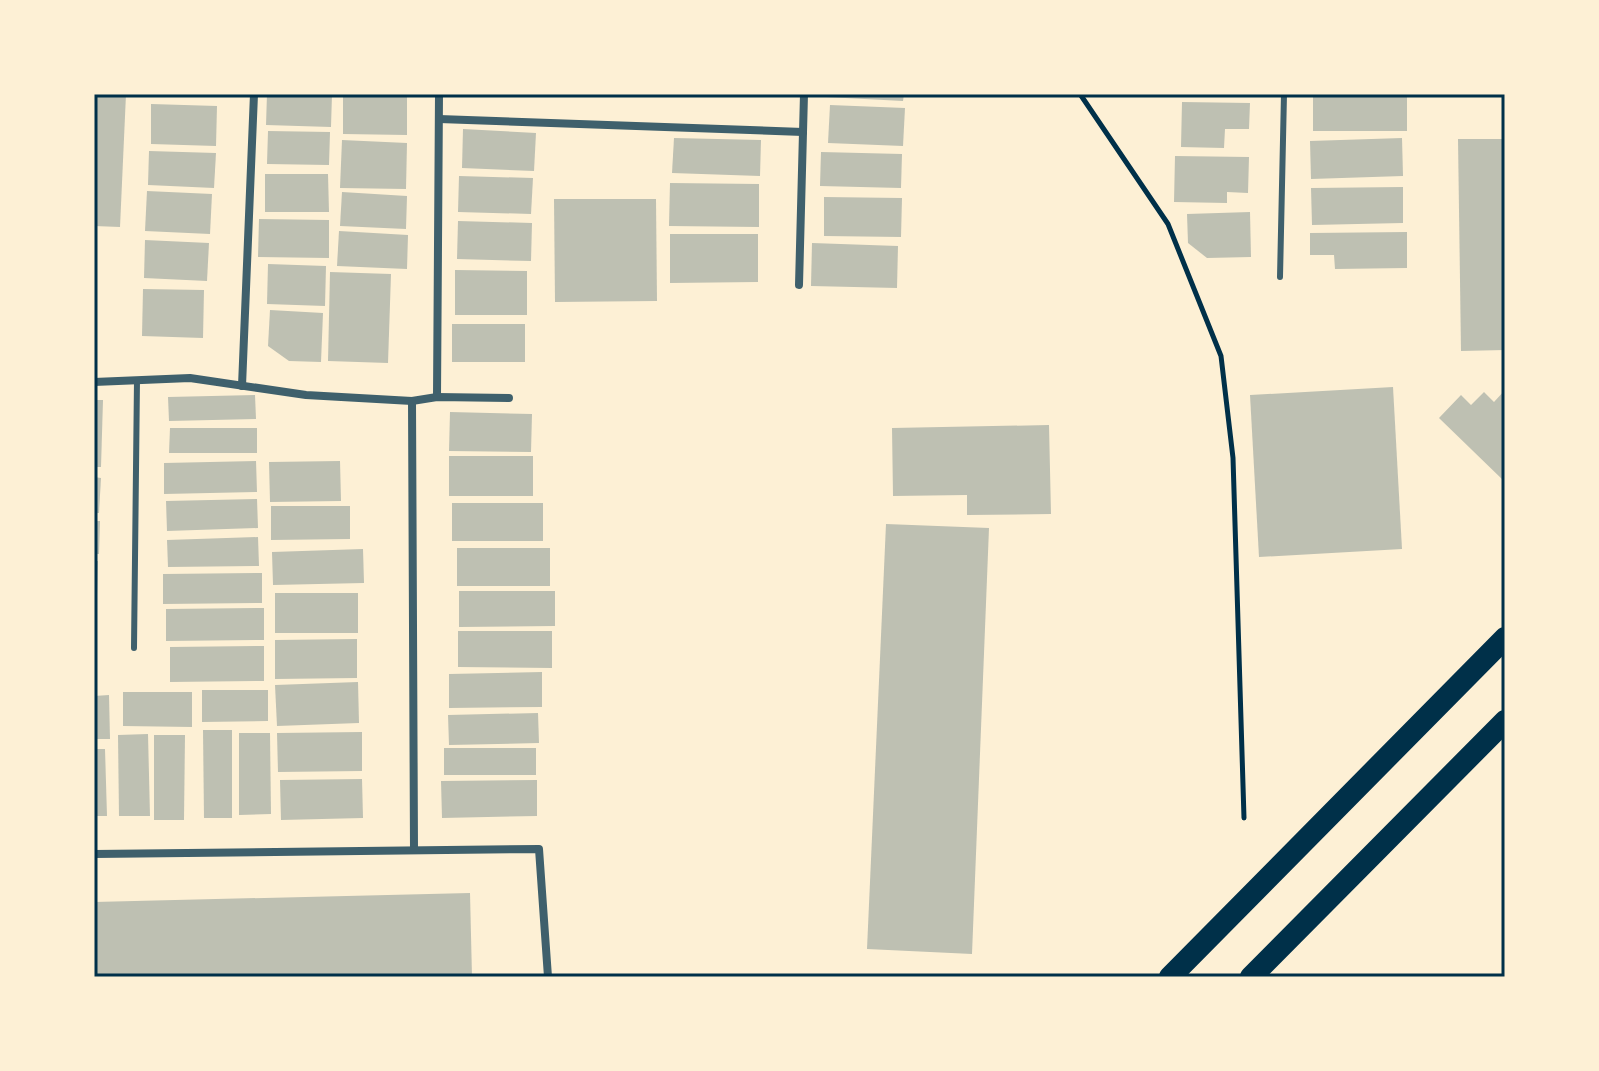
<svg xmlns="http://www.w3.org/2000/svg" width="1599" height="1071" font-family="'DM Sans',sans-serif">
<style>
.building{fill:#bec0b2}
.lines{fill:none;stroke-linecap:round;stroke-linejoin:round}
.path{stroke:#003049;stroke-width:5}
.service{stroke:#3f606c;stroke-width:6}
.minor{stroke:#3f606c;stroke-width:8}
.trunk{stroke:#003049;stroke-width:22}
.neatline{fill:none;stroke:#003049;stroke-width:3}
</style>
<rect width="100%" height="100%" fill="#fdf0d5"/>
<!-- building -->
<g class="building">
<path d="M94 94H126L120 227 94 226Z"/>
<path d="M267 94H332L331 127 266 125Z"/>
<path d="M343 94H407V135L343 134Z"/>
<path d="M826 94H904L903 101 826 97Z"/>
<rect x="1313" y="94" width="94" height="37"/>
<path d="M1182 102 1250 103 1249 129H1225L1224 148 1181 147Z"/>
<path d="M151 104 217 106 216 146 151 144Z"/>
<path d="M830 105 905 108 903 146 828 143Z"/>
<path d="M463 129 536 133 534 171 462 168Z"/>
<path d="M268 131 330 132 329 165 267 164Z"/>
<path d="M674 138 761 140 760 176 672 173Z"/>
<path d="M1402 138 1403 176 1311 179 1310 141Z"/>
<path d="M1458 139H1505V350L1461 351Z"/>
<path d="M342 140 407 143 406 189 340 188Z"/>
<path d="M149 151 216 153 214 188 148 185Z"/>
<path d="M821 152 902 154 901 188 820 186Z"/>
<path d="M1175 156 1249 157 1248 193 1227 192V203L1174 202Z"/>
<path d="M265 174H328L329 212H265Z"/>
<path d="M459 176 533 178 531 214 458 212Z"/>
<path d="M670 183 759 184V227L669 226Z"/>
<path d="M1403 187V223L1312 225 1311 188Z"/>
<path d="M147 191 212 194 210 234 145 231Z"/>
<path d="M342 192 407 196 406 229 340 226Z"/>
<path d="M824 197 902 198 901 237 824 236Z"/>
<path d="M554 199H656L657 301 555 302Z"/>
<path d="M1250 212 1251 257 1207 258 1188 243 1187 214Z"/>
<path d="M259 219 329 220V258L258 257Z"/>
<path d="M458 221 532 223 531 261 457 259Z"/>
<path d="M339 231 408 235 407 269 337 266Z"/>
<path d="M1407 232V268L1335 269 1334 255H1310V233Z"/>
<path d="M670 234H758V282L670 283Z"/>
<path d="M145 240 209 243 207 281 144 278Z"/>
<path d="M812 243 898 246 897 288 811 286Z"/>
<path d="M268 264 326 266 325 306 267 304Z"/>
<path d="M455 270 527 271V315H455Z"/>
<path d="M330 272 391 274 388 363 328 361Z"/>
<path d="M143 289 204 290 203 338 142 336Z"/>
<path d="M270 310 323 313 321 362 289 361 268 346Z"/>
<rect x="452" y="324" width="73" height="38"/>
<path d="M1393 387 1402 549 1259 557 1250 395Z"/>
<path d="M1505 390V482L1439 418 1461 395 1471 405 1484 392 1494 402Z"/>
<path d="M255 395 256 419 169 421 168 397Z"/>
<path d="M94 400H103L101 467H94Z"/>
<path d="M450 412 532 414 531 452 449 451Z"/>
<path d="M1049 425 1051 514 967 515V495L893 496 892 428Z"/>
<path d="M170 428H257V453H169Z"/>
<rect x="449" y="456" width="84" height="40"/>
<path d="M256 461 257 492 164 494V463Z"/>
<path d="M340 461 341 501 270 502 269 462Z"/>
<path d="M94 477 101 478 99 513H94Z"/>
<path d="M257 499 258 528 167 531 166 501Z"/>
<rect x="452" y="503" width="91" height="38"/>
<path d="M271 506H350V539L271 540Z"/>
<path d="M94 521H100L99 554H94Z"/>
<path d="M886 524 989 528 972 954 867 949Z"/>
<path d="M258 537 259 566 168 567 167 540Z"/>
<rect x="457" y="548" width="93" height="38"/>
<path d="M363 549 364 583 273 585 272 552Z"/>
<path d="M94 561H98L97 595H94Z"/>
<path d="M262 573V603L163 604V574Z"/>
<path d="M459 591H555V626L459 627Z"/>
<rect x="275" y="593" width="83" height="40"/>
<path d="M264 608V640L166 641V609Z"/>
<path d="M458 631H552V668L458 667Z"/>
<path d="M357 639V678L275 679V640Z"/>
<path d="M264 646V681L170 682V647Z"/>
<path d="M542 672V707L449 708V674Z"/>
<path d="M358 682 359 723 277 726 275 685Z"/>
<path d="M202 690H268V721L202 722Z"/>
<path d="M123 692H192V727L123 726Z"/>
<path d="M109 695 110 739H94V696Z"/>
<path d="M538 713 539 743 449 745 448 715Z"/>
<path d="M203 730H232V818H204Z"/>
<path d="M362 732V771L278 772 277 733Z"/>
<path d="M239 733H270L271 814 239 815Z"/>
<path d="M148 734 150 816H119L118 735Z"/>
<path d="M154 735H185L184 820H154Z"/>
<rect x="444" y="748" width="92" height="27"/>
<path d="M94 749H105L107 816H94Z"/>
<path d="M362 779 363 818 281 820 280 780Z"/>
<path d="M537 780V816L442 818 441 781Z"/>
<path d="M470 893 472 977H94V902Z"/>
</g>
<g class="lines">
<!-- path -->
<path class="path" d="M1080 94 1168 224 1221 356 1233 458 1244 818"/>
<!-- service -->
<g class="service">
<path d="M1280 277 1284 94"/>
<path d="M134 648 137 380"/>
</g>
<!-- minor -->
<g class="minor">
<path d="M439 119 803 132"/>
<path d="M799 285 804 94"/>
<path d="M94 382 190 378 306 395 412 401 437 397 509 398"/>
<path d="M242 386 254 94"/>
<path d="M437 397 439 94"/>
<path d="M412 401 414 850"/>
<path d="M94 854 539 849 548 977"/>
</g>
<!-- trunk -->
<g class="trunk">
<path d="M1170 977 1505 638"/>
<path d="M1251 977 1505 721"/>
</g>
</g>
<!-- border -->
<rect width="1599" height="1071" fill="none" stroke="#fdf0d5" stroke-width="192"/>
<rect x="96" y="96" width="1407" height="879" class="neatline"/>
</svg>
